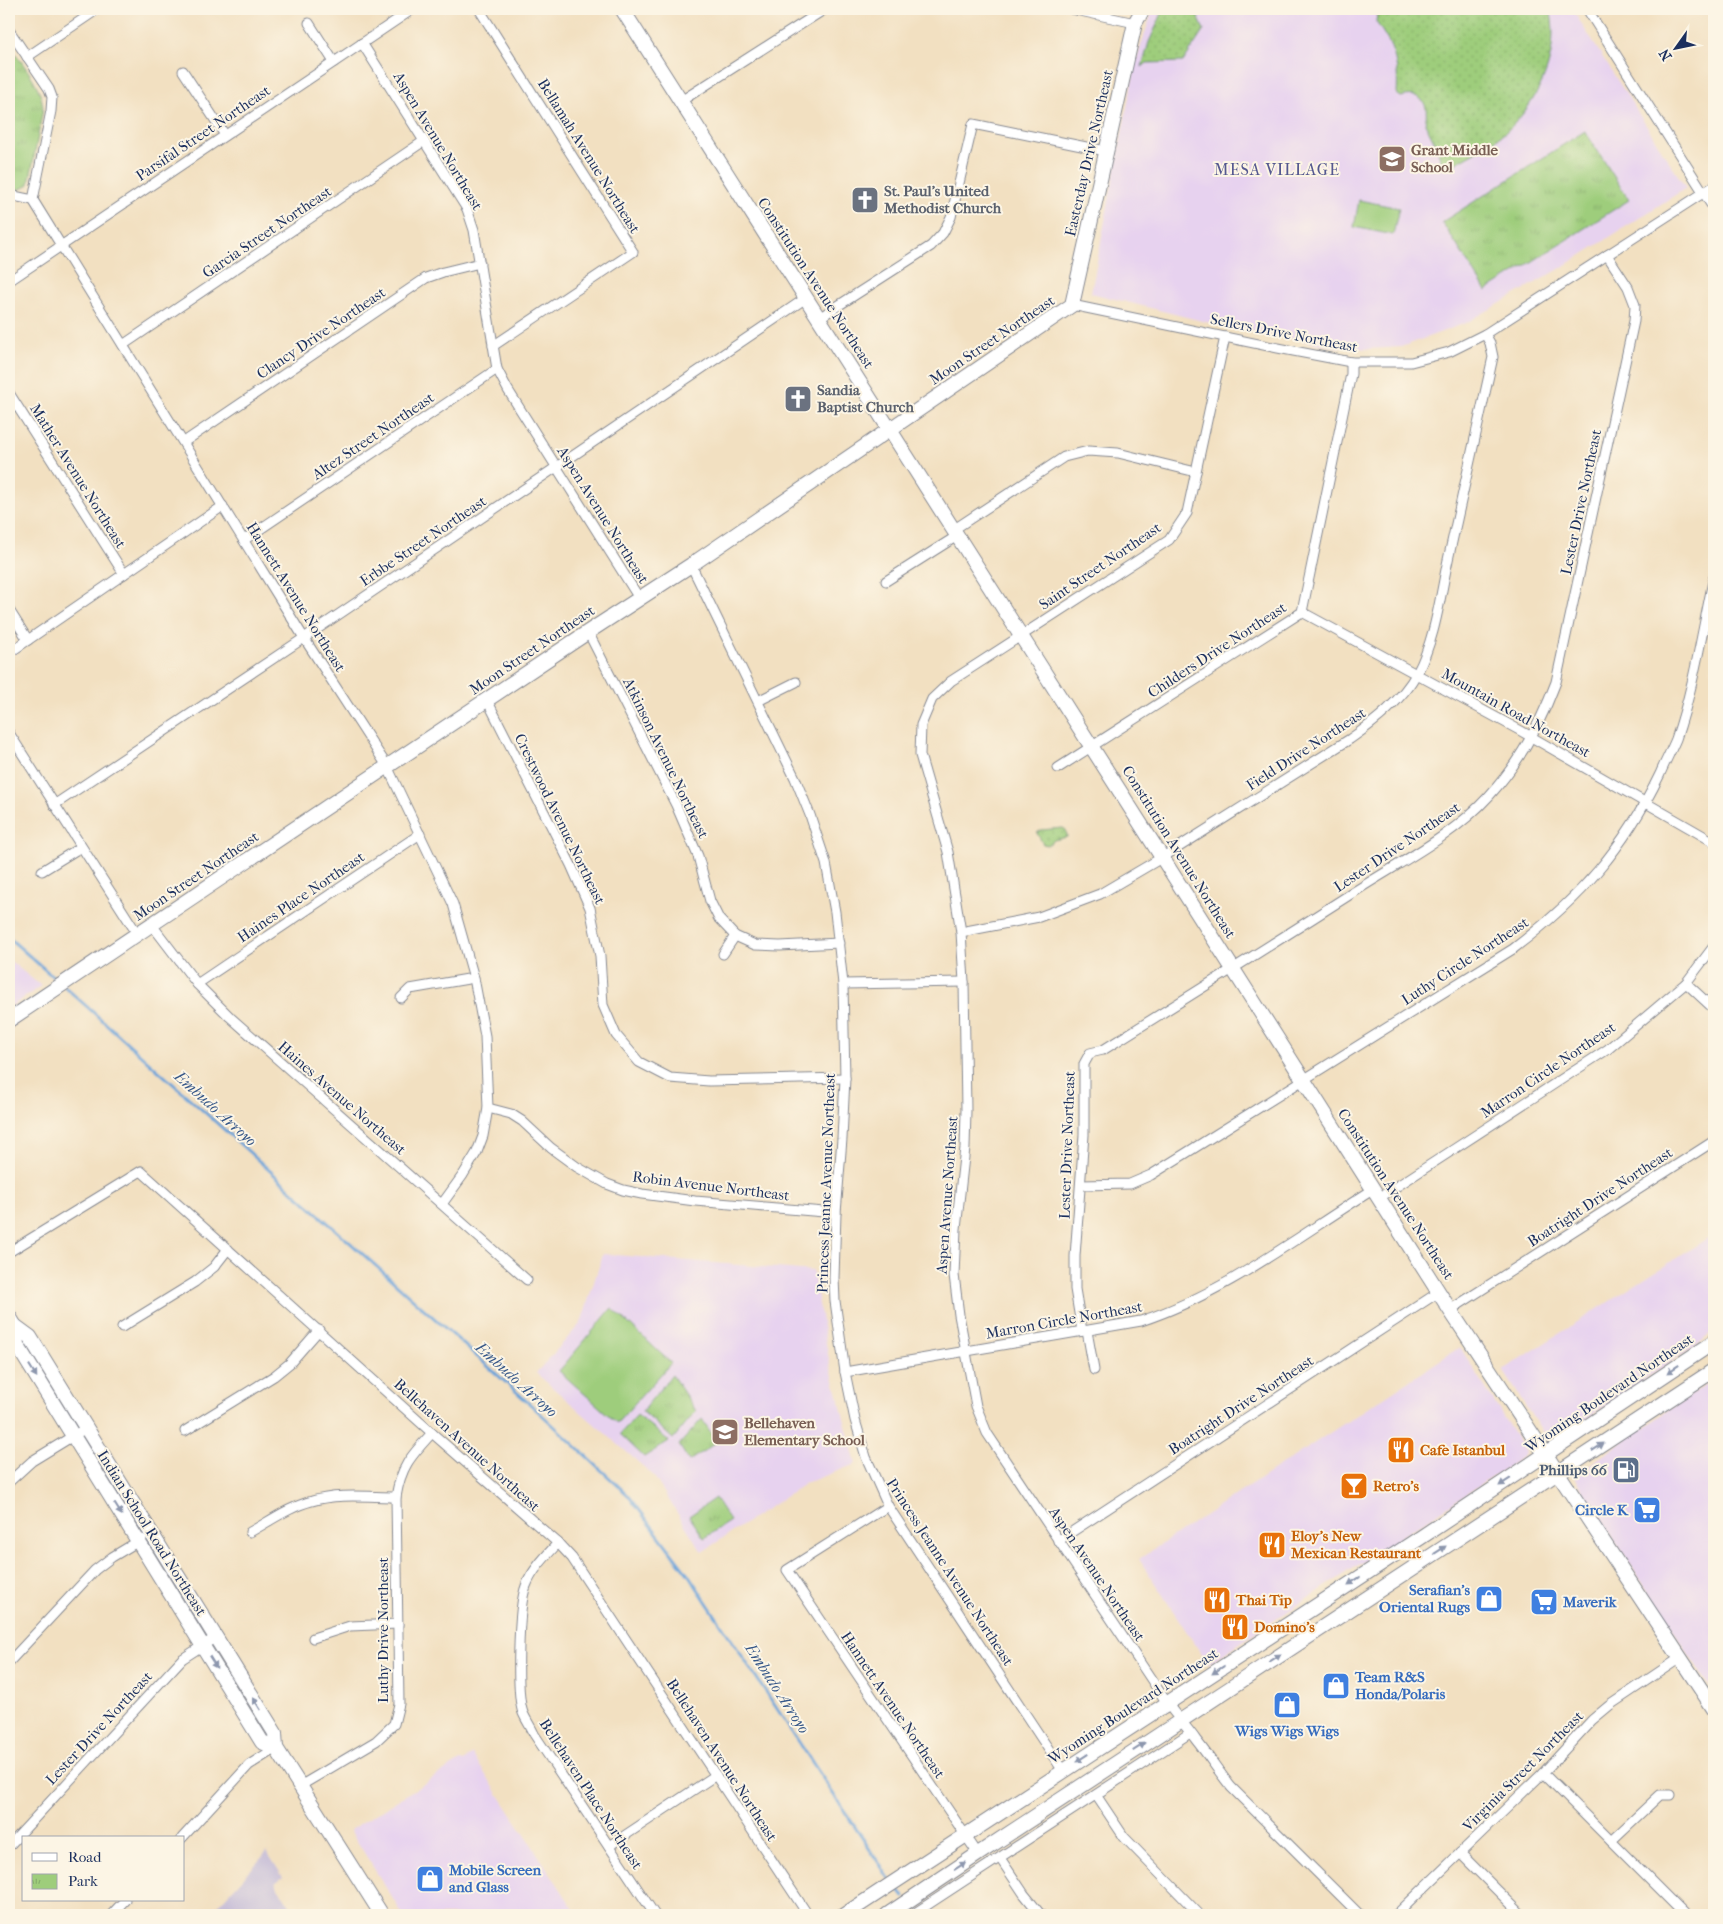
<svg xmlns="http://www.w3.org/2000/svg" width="1723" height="1924" font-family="'IM FELL French Canon',serif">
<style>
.built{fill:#e7d2ef}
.industrial{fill:#c8bfd8}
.grass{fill:url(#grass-dots);stroke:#5c7e6c}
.park{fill:url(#park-tufts);stroke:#5c7e6c}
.pitch{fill:#9ecd7b;stroke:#5c7e6c}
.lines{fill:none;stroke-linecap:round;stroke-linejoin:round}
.stream{stroke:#6ba3d9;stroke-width:3}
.street-casing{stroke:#868890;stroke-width:11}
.secondary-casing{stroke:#868890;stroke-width:16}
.street{stroke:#fff;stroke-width:9}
.secondary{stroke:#fff;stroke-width:14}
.oneway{fill:#8d97ae}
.labels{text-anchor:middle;stroke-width:4;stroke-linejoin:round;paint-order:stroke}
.street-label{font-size:15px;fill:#1b2f5e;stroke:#fcf5e5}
.education-label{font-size:15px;font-weight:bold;fill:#785e54;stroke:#fcf5e5;text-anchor:start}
.worship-label{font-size:15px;font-weight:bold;fill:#5b616d;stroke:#fcf5e5;text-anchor:start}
.food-label{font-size:15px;font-weight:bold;fill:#c56008;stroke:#fcf5e5;text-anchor:start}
.service-label{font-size:15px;font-weight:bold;fill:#4e5e75;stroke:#fcf5e5;text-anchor:end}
.shop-label{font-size:15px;font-weight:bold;fill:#366cbe;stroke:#fcf5e5;text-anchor:start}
.neighbourhood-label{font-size:16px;letter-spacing:1px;fill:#555990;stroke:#fcf5e5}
.water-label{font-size:16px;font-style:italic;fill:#375889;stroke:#fcf5e5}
</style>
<defs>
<pattern id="grass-dots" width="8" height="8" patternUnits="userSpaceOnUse" patternTransform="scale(1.25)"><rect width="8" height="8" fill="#9ecd7b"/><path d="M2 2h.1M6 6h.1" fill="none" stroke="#88b06d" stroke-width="1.8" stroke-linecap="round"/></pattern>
<pattern id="park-tufts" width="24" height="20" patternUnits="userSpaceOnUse" patternTransform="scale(1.25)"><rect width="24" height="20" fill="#9ecd7b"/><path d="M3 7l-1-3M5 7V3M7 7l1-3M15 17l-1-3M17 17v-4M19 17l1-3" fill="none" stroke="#88b06d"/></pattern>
</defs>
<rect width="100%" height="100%" fill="#fcf5e5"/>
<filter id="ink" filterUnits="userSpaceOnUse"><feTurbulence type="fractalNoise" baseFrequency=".02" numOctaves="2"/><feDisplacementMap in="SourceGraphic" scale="10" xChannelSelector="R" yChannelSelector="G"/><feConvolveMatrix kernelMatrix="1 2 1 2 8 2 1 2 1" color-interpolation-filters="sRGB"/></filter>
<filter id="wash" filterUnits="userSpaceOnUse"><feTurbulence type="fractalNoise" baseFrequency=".0096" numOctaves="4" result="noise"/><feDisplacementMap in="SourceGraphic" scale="20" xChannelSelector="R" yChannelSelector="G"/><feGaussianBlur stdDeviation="1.12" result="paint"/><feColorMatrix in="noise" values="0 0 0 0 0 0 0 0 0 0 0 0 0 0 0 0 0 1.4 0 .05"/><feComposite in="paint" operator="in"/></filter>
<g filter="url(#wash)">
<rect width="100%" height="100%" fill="#f2e0c1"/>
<!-- built -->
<g class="built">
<path d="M1153 9H1572L1686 188 1563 267 1466 323 1401 347 1369 349 1337 347 1218 325 1091 293 1136 61Z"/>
<path d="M9 960 41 986 9 1008Z"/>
<path d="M1714 1234V1333L1560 1436 1554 1437 1546 1436 1542 1432 1503 1370Z"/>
<path d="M603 1254 813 1271 830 1365 856 1464 806 1483 702 1552 653 1475 536 1373 581 1323Z"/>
<path d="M1460 1347 1525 1452 1524 1456 1208 1664 1139 1559Z"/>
<path d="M1714 1379V1693L1573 1476Z"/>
<path d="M472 1754 575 1911 568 1915H403L350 1830 462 1760 464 1761Z"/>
</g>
<!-- industrial -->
<path class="industrial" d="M267 1852 283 1877 275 1883 296 1915H209Z"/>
<!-- grass -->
<g class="grass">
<path d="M1164 9H1201L1202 11 1197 14 1204 30 1183 62 1147 63 1142 67 1149 42Z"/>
<path d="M1384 9H1550C1561 52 1540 100 1508 130 1493 144 1471 154 1453 165L1441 162 1437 147 1425 123C1430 104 1421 91 1401 97L1397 94C1399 62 1394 48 1376 22L1377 13Z"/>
<path d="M1063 828 1066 830 1067 837 1054 840 1048 845 1043 844 1037 833 1041 830Z"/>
</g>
<!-- park -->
<g class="park">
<path d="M9 44C22 64 42 85 43 109L29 184C22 190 17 190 9 188Z"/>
<path d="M1585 131 1629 200 1486 291 1442 222Z"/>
<path d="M672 1375 696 1411 673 1439 642 1411Z"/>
<path d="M637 1415 669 1441 644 1457 620 1434Z"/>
<path d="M702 1419 717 1442 689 1461 679 1445Z"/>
<path d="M715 1498 730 1521 704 1538 689 1516Z"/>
</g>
<!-- pitch -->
<g class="pitch">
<path d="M1359 200 1399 208 1393 235 1354 227Z"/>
<path d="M612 1308 671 1363 617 1423 559 1371Z"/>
</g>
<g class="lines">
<!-- stream -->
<g class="stream">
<path d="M9 938 59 982"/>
<path d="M65 987 540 1413 628 1495 688 1574 890 1880"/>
<path d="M896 1887 904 1897"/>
</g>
</g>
</g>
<g filter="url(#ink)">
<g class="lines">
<defs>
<g id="street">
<path d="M479 9 633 252 493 346"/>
<path d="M1071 9 1135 23"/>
<path d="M1587 9 1714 209"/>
<path d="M309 23 334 62"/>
<path d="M9 30 49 89 52 97 51 111 33 200 304 638 387 766 453 904 474 978 485 1036 488 1108 483 1136 477 1152 463 1175 442 1204"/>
<path d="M362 43 467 209 474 230 497 369 508 390 639 598"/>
<path d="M27 57 98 9"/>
<path d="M183 71 225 135"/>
<path d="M681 101 825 9"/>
<path d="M9 195 33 200"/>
<path d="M9 281 413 9"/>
<path d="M1072 305 1278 348 1351 362H1411L1449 352 1485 334 1714 186"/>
<path d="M819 318 931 246 943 233 951 217 973 124 1106 151"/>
<path d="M1225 337 1187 513 1169 540 951 681 932 699 921 725 920 755 948 852 961 932 964 982 966 1110 965 1148 956 1229 954 1275 959 1315 976 1406 987 1433 1167 1703C1176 1716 1187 1727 1196 1740 1208 1755 1219 1772 1231 1787L1360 1915"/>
<path d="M123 345 424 141"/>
<path d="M9 393 124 574"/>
<path d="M184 442 426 278 443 272 480 263"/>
<path d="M953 530 1064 457 1088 451 1118 453 1196 472"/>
<path d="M244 540 497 369"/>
<path d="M691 565 795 778 810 815 826 863 835 912 843 984 845 1078 842 1139 836 1213 834 1278 835 1301 845 1372 855 1420 866 1457 888 1506 1063 1771"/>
<path d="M886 581 957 536"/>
<path d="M9 610 28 640"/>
<path d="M1302 612 1521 731 1714 842"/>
<path d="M588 632 676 805 698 856 710 901 719 919 735 936 755 945 780 946 839 943"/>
<path d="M9 653 223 506"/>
<path d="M487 700 571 865 590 908 600 956 603 1005 616 1035 639 1062 670 1078 709 1081 845 1078"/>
<path d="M758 701 796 682"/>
<path d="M9 733 138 935"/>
<path d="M1058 768 1302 612 1351 374V362"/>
<path d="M54 805 304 638 806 298"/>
<path d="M42 871 81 847"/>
<path d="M152 925 197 984 230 1017 527 1280"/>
<path d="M961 932 1039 917 1100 894 1163 857 1350 739C1376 721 1401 701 1417 673 1435 640 1440 597 1448 560 1463 493 1478 425 1493 357L1490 343 1485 334"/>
<path d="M723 954 735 936"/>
<path d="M1686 983 1714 1009"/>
<path d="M197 984 420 834"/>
<path d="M843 984 964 982"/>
<path d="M401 998 410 989 474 978"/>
<path d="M488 1108 511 1114 522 1121 551 1148 577 1167 607 1184 623 1190 642 1194 695 1201 836 1213"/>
<path d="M1081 1185 1130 1184 1151 1175 1513 949C1580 898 1624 849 1660 774 1665 762 1671 751 1676 739 1694 687 1702 631 1714 577"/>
<path d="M1379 1198 1608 1049 1686 983 1714 946"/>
<path d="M9 1252 141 1171 432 1433 558 1543 572 1558 808 1915"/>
<path d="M1450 1310 1714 1141"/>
<path d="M122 1327 195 1282 214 1267 228 1249"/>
<path d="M1082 1331 1075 1289V1256L1084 1135V1064L1090 1053 1103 1050C1188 997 1273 944 1357 890 1402 861 1453 836 1489 796 1520 762 1540 725 1556 682L1634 321 1635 305 1628 287 1607 255"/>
<path d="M1087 1331 1094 1370"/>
<path d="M845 1372 1141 1321C1226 1293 1298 1236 1374 1189"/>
<path d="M185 1431 274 1376 290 1363 319 1330"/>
<path d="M9 1482 32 1461 86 1428"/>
<path d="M888 1506 787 1570 978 1854"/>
<path d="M250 1532C270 1521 289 1507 312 1501 338 1493 369 1497 396 1497"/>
<path d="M1058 1541 1439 1292"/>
<path d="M558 1543C546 1556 532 1570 526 1586 518 1606 516 1694 523 1713 526 1720 531 1727 534 1734L655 1915"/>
<path d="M313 1638 350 1626 398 1624"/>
<path d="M9 1662 95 1570 112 1557 142 1539"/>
<path d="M1543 1773 1685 1915"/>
<path d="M300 1786 376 1741 394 1724 399 1704 396 1497C401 1466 411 1456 432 1433"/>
<path d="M1096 1795 1124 1837 1200 1915"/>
<path d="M182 1838 249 1765 276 1748"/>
<path d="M1611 1841 1660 1795H1670"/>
<path d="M9 1846 182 1659 216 1637"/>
<path d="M609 1846 716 1775"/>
<path d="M1460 1853 1522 1915"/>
<path d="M1000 1858 1024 1894 1041 1915"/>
<path d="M111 1915 125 1900"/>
<path d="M912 1915 1190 1733"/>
<path d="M1396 1915 1543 1773 1592 1720 1610 1705 1680 1658"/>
</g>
<g id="secondary">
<path d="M622 9 1450 1310 1714 1709"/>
<path d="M9 1020 588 632 691 565 1072 305 1135 23 1143 9"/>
<path d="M9 1316 15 1326 30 1337 275 1733 276 1748 382 1915"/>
<path d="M15 1326 17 1345 262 1742 276 1748"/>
<path d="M844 1915 1423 1536 1714 1342"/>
<path d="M887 1915 978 1854 1714 1370"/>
</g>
</defs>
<!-- street casing -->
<use href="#street" class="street-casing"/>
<!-- secondary casing -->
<use href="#secondary" class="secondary-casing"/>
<!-- street -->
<use href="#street" class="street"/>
<!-- secondary -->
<use href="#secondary" class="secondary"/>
</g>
<!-- one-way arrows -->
<defs><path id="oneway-solid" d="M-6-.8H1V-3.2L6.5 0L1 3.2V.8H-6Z" transform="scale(1.25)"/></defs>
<g class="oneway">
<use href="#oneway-solid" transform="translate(1673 1369) rotate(146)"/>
<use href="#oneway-solid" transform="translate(33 1371) rotate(58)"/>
<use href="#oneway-solid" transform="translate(1598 1447) rotate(-33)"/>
<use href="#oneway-solid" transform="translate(1505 1482) rotate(147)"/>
<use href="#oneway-solid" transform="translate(118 1509) rotate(58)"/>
<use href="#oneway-solid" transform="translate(1440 1550) rotate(-33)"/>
<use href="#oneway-solid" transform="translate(1354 1581) rotate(147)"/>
<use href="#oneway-solid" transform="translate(1275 1658) rotate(-33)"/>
<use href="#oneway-solid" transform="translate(213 1662) rotate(58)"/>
<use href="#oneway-solid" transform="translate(1218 1670) rotate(147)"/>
<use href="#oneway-solid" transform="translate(257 1704) rotate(-122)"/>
<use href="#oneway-solid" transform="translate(1139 1747) rotate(-33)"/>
<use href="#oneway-solid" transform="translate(1082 1758) rotate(147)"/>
<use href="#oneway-solid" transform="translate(960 1866) rotate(-34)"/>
</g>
</g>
<!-- icons -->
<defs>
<symbol id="school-square" viewBox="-11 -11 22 22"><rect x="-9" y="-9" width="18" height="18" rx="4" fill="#8d6e63" stroke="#fcf5e5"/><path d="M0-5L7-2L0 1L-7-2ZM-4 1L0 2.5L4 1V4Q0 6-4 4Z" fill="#fff"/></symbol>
<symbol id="church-square" viewBox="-11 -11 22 22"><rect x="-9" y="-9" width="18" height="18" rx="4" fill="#6b7280" stroke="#fcf5e5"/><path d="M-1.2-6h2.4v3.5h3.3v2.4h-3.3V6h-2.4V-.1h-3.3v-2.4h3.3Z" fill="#fff"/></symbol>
<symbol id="restaurant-square" viewBox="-11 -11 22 22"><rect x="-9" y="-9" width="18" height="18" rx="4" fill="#e8710a" stroke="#fcf5e5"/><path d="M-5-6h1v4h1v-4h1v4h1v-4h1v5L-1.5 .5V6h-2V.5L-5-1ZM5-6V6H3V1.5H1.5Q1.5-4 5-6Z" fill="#fff"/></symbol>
<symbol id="fuel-square" viewBox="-11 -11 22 22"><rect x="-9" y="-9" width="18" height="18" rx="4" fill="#5c6f8a" stroke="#fcf5e5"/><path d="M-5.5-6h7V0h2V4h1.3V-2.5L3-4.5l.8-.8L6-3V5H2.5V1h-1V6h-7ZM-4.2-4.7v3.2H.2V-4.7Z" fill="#fff"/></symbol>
<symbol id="bar-square" viewBox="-11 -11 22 22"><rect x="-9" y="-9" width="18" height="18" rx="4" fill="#e8710a" stroke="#fcf5e5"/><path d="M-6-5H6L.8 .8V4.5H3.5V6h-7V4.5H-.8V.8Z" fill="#fff"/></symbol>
<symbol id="supermarket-square" viewBox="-11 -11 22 22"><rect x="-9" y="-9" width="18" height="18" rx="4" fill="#3f7fe0" stroke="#fcf5e5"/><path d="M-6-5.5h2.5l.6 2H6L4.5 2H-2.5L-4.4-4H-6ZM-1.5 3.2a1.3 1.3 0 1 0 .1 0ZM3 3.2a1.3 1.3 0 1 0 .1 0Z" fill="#fff"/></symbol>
<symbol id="shop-square" viewBox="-11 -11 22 22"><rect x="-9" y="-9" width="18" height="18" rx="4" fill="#3f7fe0" stroke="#fcf5e5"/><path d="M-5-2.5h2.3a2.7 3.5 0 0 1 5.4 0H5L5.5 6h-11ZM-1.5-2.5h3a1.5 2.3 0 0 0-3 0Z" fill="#fff"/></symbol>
</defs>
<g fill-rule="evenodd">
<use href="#school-square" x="1376" y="143" width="32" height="32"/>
<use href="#church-square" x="849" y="184" width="32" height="32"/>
<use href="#church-square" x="782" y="383" width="32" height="32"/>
<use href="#school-square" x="709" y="1416" width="32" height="32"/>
<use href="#restaurant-square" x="1385" y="1434" width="32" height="32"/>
<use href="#fuel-square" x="1610" y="1454" width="32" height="32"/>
<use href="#bar-square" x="1338" y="1470" width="32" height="32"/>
<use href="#supermarket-square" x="1631" y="1494" width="32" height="32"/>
<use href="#restaurant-square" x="1256" y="1529" width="32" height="32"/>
<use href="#shop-square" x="1473" y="1583" width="32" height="32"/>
<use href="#restaurant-square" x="1201" y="1584" width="32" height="32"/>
<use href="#supermarket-square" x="1528" y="1586" width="32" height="32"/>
<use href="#restaurant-square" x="1219" y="1611" width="32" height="32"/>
<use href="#shop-square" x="1320" y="1670" width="32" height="32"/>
<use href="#shop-square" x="1271" y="1689" width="32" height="32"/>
<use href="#shop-square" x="414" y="1863" width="32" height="32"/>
</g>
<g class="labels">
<!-- street labels -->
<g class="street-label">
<text transform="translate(203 133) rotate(-34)" y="5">Parsifal Street Northeast</text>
<text transform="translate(438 141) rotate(59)" y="5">Aspen Avenue Northeast</text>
<text transform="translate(1089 153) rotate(-77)" y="5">Easterday Drive Northeast</text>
<text transform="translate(589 156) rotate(58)" y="5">Bellamah Avenue Northeast</text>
<text transform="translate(267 232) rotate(-34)" y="5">Garcia Street Northeast</text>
<text transform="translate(816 283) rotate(57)" y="5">Constitution Avenue Northeast</text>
<text transform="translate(321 333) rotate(-34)" y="5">Clancy Drive Northeast</text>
<text transform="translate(1284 333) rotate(11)" y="5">Sellers Drive Northeast</text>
<text transform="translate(992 340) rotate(-34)" y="5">Moon Street Northeast</text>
<text transform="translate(373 436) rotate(-34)" y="5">Altez Street Northeast</text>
<text transform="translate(78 476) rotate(58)" y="5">Mather Avenue Northeast</text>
<text transform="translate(1581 502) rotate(-78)" y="5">Lester Drive Northeast</text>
<text transform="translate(603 515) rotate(58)" y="5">Aspen Avenue Northeast</text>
<text transform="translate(423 541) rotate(-34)" y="5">Erbbe Street Northeast</text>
<text transform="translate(1100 566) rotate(-34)" y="5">Saint Street Northeast</text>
<text transform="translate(296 597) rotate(58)" y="5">Hannett Avenue Northeast</text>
<text transform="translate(532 650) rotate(-34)" y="5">Moon Street Northeast</text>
<text transform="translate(1217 650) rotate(-33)" y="5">Childers Drive Northeast</text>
<text transform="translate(1516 713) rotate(29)" y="5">Mountain Road Northeast</text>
<text transform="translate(1306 749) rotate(-33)" y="5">Field Drive Northeast</text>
<text transform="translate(666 758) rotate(64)" y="5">Atkinson Avenue Northeast</text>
<text transform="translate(560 819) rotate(64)" y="5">Crestwood Avenue Northeast</text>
<text transform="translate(1397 847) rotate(-34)" y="5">Lester Drive Northeast</text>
<text transform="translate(1179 852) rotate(58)" y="5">Constitution Avenue Northeast</text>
<text transform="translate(196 876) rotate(-34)" y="5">Moon Street Northeast</text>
<text transform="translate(301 897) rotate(-34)" y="5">Haines Place Northeast</text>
<text transform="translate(1465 961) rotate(-33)" y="5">Luthy Circle Northeast</text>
<text transform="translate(1548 1070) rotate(-34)" y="5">Marron Circle Northeast</text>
<text transform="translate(342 1098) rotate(41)" y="5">Haines Avenue Northeast</text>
<text transform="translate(1067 1145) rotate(-88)" y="5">Lester Drive Northeast</text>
<text transform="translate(826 1183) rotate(-88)" y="5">Princess Jeanne Avenue Northeast</text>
<text transform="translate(711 1186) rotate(7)" y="5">Robin Avenue Northeast</text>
<text transform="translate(1396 1194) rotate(57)" y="5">Constitution Avenue Northeast</text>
<text transform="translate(947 1195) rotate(-86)" y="5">Aspen Avenue Northeast</text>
<text transform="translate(1600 1197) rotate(-33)" y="5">Boatright Drive Northeast</text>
<text transform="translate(1064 1320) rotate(-10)" y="5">Marron Circle Northeast</text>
<text transform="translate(1609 1393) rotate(-34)" y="5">Wyoming Boulevard Northeast</text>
<text transform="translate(1241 1405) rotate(-33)" y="5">Boatright Drive Northeast</text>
<text transform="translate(467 1445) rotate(42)" y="5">Bellehaven Avenue Northeast</text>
<text transform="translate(152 1533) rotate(58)" y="5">Indian School Road Northeast</text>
<text transform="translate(950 1572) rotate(57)" y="5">Princess Jeanne Avenue Northeast</text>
<text transform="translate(1097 1574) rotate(56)" y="5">Aspen Avenue Northeast</text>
<text transform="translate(383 1630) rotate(-90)" y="5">Luthy Drive Northeast</text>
<text transform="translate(893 1705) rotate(56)" y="5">Hannett Avenue Northeast</text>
<text transform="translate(1133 1706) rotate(-33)" y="5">Wyoming Boulevard Northeast</text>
<text transform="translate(99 1728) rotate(-47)" y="5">Lester Drive Northeast</text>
<text transform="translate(722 1760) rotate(57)" y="5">Bellehaven Avenue Northeast</text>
<text transform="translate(1523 1771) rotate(-45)" y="5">Virginia Street Northeast</text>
<text transform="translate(591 1794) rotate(57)" y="5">Bellehaven Place Northeast</text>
</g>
<!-- education labels -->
<g class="education-label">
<text x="1411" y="155">Grant Middle<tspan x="1411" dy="17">School</tspan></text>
<text x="744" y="1428">Bellehaven<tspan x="744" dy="17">Elementary School</tspan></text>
</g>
<!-- worship labels -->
<g class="worship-label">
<text x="884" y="196">St. Paul's United<tspan x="884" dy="17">Methodist Church</tspan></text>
<text x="817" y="395">Sandia<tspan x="817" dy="17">Baptist Church</tspan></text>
</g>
<!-- food labels -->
<g class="food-label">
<text x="1420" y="1455">Cafe Istanbul</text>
<text x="1373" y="1491">Retro's</text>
<text x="1291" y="1541">Eloy's New<tspan x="1291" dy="17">Mexican Restaurant</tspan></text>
<text x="1236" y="1605">Thai Tip</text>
<text x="1254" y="1632">Domino's</text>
</g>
<!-- service labels -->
<g class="service-label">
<text x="1607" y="1475">Phillips 66</text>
</g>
<!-- shop labels -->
<g class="shop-label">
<text x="1628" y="1515" text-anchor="end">Circle K</text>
<text x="1470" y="1595" text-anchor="end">Serafian's<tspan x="1470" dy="17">Oriental Rugs</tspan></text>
<text x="1563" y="1607">Maverik</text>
<text x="1355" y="1682">Team R&amp;S<tspan x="1355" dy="17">Honda/Polaris</tspan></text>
<text x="1287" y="1736" text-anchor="middle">Wigs Wigs Wigs</text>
<text x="449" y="1875">Mobile Screen<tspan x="449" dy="17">and Glass</tspan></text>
</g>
<!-- neighbourhood labels -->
<g class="neighbourhood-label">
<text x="1277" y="175">MESA VILLAGE</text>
</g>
<!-- water labels -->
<g class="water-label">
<text transform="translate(216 1108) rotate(42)" y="6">Embudo Arroyo</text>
<text transform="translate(517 1379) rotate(42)" y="6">Embudo Arroyo</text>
<text transform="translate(778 1688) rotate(57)" y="6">Embudo Arroyo</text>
</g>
</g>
<!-- margin -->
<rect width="1723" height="1924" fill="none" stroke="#fcf5e5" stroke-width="30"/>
<!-- legend -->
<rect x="22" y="1836" width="162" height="65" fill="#fcf5e5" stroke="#a2a6af"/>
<rect x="32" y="1853" width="25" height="8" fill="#ffffff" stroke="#a2a6af"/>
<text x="68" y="1862" font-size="15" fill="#1b2f5e">Road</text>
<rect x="32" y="1874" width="25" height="15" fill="url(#park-tufts)" stroke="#a2a6af"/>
<text x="68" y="1886" font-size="15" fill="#1b2f5e">Park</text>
<!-- north arrow -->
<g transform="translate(1676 48) rotate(237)" stroke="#fcf5e5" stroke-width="4" paint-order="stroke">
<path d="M0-4L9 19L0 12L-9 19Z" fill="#1b2f5e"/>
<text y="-8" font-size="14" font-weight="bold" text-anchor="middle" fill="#1b2f5e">N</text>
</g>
</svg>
